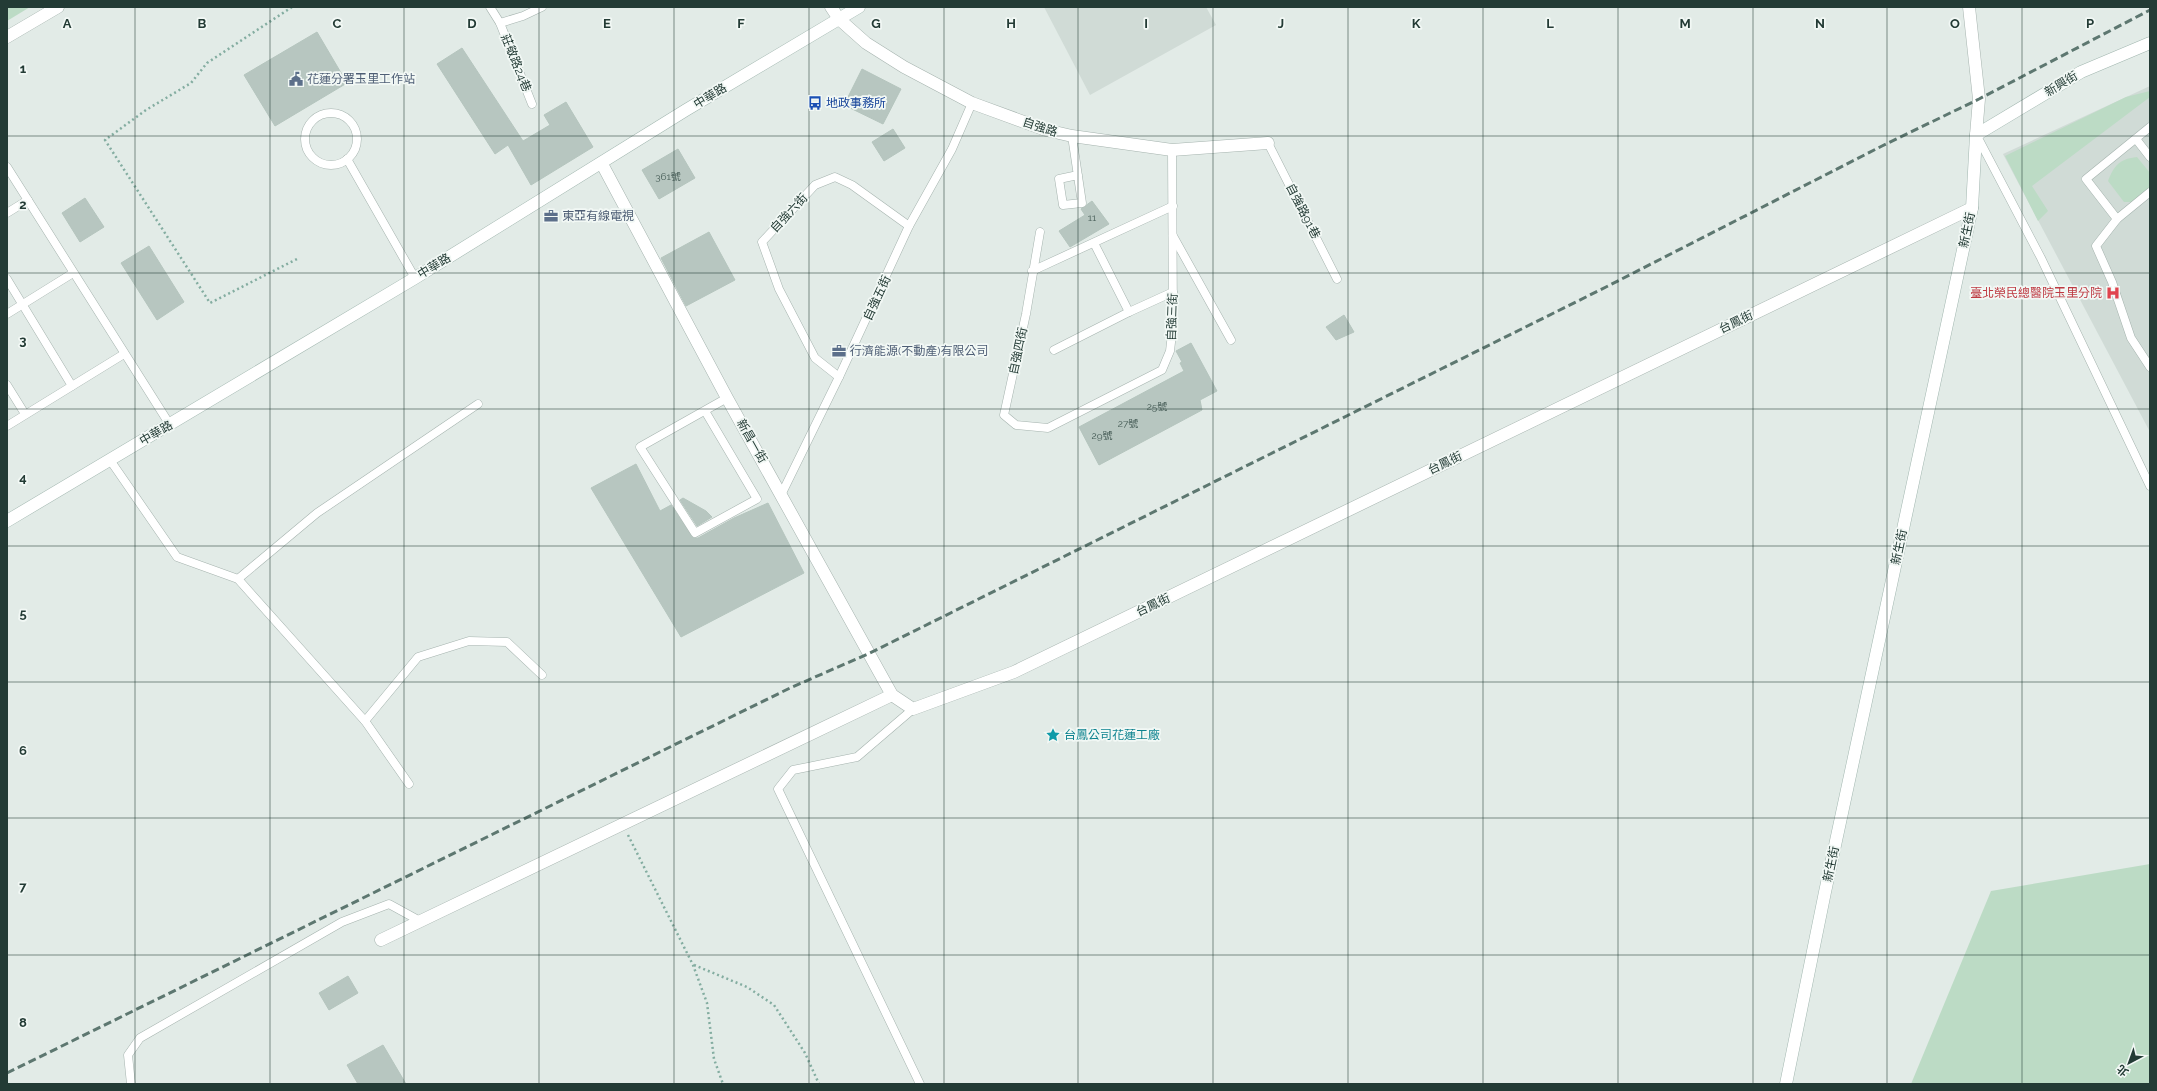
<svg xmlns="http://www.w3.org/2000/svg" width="2157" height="1091" font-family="Raleway,'Noto Sans TC',sans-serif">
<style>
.built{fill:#d0dbd6}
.green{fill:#bcdbc5}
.building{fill:#b7c6c0;stroke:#b5c5be}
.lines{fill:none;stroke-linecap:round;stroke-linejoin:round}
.lane-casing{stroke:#a5b3ae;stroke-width:9}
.street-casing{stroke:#a5b3ae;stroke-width:13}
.secondary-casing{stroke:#a1b6af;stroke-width:13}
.path{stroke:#84ada1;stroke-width:2.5;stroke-dasharray:2 3;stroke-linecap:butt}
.lane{stroke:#fff;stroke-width:8}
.street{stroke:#fff;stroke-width:12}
.secondary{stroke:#fff;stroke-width:12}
.rail{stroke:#5d7770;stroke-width:3;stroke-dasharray:8 4;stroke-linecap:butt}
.grid{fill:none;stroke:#233b35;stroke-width:1;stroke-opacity:0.55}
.labels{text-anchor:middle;stroke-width:3.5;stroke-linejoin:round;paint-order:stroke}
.number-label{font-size:10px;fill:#485e58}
.street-label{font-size:12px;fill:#233b35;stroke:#f2f8f5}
.service-label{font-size:12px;fill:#4e5e75;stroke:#f2f8f5;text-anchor:start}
.transit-label{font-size:12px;fill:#164399;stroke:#f2f8f5;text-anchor:start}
.health-label{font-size:12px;fill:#be3a42;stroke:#f2f8f5;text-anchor:end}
.culture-label{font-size:12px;fill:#0d838f;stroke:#f2f8f5;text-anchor:start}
.grid-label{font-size:13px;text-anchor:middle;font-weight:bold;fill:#233b35;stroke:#f2f8f5;stroke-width:3.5;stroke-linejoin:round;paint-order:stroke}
</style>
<rect width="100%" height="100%" fill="#e2ebe7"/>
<!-- built -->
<g class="built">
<path d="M1044 7H1206L1216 25 1090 95Z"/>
<path d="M2150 86V432L2003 154Z"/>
</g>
<!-- green -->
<g class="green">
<path d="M7 7H30L7 21Z"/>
<path d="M2150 91V97L2032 186 2048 211 2038 221 2005 156 2126 97Z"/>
<path d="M2137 157 2150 173V188L2133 202H2124L2108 181C2114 165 2120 159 2137 157Z"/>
<path d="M2150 864V1084H1911L1991 891Z"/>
</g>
<!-- building -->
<g class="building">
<path d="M317 32 347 83 275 126 244 75Z"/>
<path d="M462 48 523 141 550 125 544 115 566 102 593 147 531 185 508 145 495 154 437 64Z"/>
<path d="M862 69 901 89 883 124 844 105Z"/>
<path d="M893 129 905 148 884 161 872 142Z"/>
<path d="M678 149 695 178 659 199 642 170Z"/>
<path d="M85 198 104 227 80 242 62 213Z"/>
<path d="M1092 201 1109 224 1070 247 1059 231 1085 215 1081 209Z"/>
<path d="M709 232 735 280 686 306 661 258Z"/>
<path d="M149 246 184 302 157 320 121 263Z"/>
<path d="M1344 315 1354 332 1336 340 1326 327Z"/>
<path d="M1191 343 1217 391 1200 400 1202 410 1099 465 1079 427 1184 371 1180 363 1182 362 1176 351Z"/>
<path d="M636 464 660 511 671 505 693 538H698L734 518 768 503 804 573 681 637 591 488Z"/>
<path d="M683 498 706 511 712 517 697 526 680 500Z"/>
<path d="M348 976 358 993 329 1010 319 993Z"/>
<path d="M383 1045 406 1084H358L347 1065Z"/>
</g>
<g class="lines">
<defs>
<g id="lane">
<path d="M490 7 500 23 532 104"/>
<path d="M500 23 523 16 542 7"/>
<circle cx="331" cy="139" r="26"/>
<path d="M2150 127 2086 179 2117 219 2150 192"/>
<path d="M1072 136 1082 203 1063 205 1059 179 1078 175"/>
<path d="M1977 136 2041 258 2150 486"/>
<path d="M2136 139 2150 157"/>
<path d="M1268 143 1337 279"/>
<path d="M347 159 415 278"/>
<path d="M7 167 170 425"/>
<path d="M7 213 28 200"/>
<path d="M2117 219 2096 246 2112 282 2131 338 2150 367"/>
<path d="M1040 232 1026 314 1004 415 1016 425 1048 428 1162 370 1170 351 1173 325 1172 150"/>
<path d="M1173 236 1231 340"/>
<path d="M1094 243 1129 312"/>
<path d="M1032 271 1173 206"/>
<path d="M7 279 72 386"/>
<path d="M7 314 73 273"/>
<path d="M1054 350 1129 312 1173 292"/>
<path d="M839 377 815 358 779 289 762 242 815 185 835 177 852 185 909 226"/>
<path d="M7 385 25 414"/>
<path d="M705 411 757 499 695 533 640 447 727 398"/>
<path d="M7 426 124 354"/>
<path d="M110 460 177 557 238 579 365 721 409 784"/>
<path d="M782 493 839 377 909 226 952 149 972 103"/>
<path d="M238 579 317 513 478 404"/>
<path d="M913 709 857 757 793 770 778 789 920 1084"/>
<path d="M365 721 418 657 469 641 507 642 542 675"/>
<path d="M131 1084 128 1055 140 1038 342 922 389 904 420 921"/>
</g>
<g id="street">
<path d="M831 7 839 19 866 43 904 67 972 103 1046 130 1072 136 1172 150 1268 143"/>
<path d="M1969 7 1979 99 1976 135"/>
<path d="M7 37 58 7"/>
<path d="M602 164 727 398 892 695 913 709 1014 672 1972 208"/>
<path d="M381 940 892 695"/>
</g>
<g id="secondary">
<path d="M7 521 415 278 686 110 859 7"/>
<path d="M1786 1084 1825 892 1972 208 1976 135 2081 72 2150 43"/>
</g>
</defs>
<!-- lane casing -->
<use href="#lane" class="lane-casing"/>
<!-- street casing -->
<use href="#street" class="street-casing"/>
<!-- secondary casing -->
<use href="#secondary" class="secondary-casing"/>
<!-- path -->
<g class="path">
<path d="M292 7 207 63 191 83 146 110 105 140 210 303 299 258"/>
<path d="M628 835 693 965 707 1003 714 1059 723 1084"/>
<path d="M694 965 747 987 774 1005 805 1053 819 1084"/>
</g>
<!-- lane -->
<use href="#lane" class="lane"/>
<!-- street -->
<use href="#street" class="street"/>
<!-- secondary -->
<use href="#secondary" class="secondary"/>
<!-- rail -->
<path class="rail" d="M7 1073 790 688 870 653 1606 287 1882 146 1979 99 2150 10"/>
</g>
<!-- grid -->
<path class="grid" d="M135 7V1084M270 7V1084M404 7V1084M539 7V1084M674 7V1084M809 7V1084M944 7V1084M1078 7V1084M1213 7V1084M1348 7V1084M1483 7V1084M1618 7V1084M1753 7V1084M1887 7V1084M2022 7V1084M7 136H2150M7 273H2150M7 409H2150M7 546H2150M7 682H2150M7 818H2150M7 955H2150"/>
<!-- icons -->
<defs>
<symbol id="civic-bare" viewBox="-9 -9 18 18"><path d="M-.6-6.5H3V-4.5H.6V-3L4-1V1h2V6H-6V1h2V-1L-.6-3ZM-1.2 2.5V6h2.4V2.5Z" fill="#5c6f8a" stroke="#f2f8f5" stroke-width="2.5" paint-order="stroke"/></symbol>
<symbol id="bus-bare" viewBox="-9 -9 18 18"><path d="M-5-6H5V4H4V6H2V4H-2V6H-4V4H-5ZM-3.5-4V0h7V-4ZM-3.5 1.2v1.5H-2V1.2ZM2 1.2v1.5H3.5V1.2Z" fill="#1a4fb4" stroke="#f2f8f5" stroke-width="2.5" paint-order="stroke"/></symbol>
<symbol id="office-bare" viewBox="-9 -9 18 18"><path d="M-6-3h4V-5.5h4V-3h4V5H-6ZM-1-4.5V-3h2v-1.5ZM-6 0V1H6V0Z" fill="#5c6f8a" stroke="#f2f8f5" stroke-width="2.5" paint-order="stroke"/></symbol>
<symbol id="hospital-bare" viewBox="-9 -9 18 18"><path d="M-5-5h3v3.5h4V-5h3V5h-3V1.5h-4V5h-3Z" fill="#e0444e" stroke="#f2f8f5" stroke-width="2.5" paint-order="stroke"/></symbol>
<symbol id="sight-bare" viewBox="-9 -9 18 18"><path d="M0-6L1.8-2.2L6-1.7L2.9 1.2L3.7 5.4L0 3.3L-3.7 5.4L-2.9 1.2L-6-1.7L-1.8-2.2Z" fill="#0f9aa8" stroke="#f2f8f5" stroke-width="2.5" paint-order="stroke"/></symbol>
</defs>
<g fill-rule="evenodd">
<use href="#civic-bare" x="286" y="69" width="20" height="20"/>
<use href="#bus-bare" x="805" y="93" width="20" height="20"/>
<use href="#office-bare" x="541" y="206" width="20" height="20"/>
<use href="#hospital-bare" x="2103" y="283" width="20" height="20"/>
<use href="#office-bare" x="829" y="341" width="20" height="20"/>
<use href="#sight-bare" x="1043" y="725" width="20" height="20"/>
</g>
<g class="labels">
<!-- number labels -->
<g class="number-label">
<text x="668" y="180">361號</text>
<text x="1092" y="221">11</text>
<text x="1157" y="410">25號</text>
<text x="1128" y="427">27號</text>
<text x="1102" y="439">29號</text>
</g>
<!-- street labels -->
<g class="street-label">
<text transform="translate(516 63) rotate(68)" y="4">莊敬路24巷</text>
<text transform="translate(2061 84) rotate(-31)" y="4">新興街</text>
<text transform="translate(710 96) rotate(-31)" y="4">中華路</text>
<text transform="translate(1040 127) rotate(18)" y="4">自強路</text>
<text transform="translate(1303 211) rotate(63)" y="4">自強路91巷</text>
<text transform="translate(789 213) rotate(-47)" y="4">自強六街</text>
<text transform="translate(1967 230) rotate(-78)" y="4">新生街</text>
<text transform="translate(434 266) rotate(-31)" y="4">中華路</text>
<text transform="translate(877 298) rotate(-65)" y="4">自強五街</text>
<text transform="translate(1172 317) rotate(-88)" y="4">自強三街</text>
<text transform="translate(1736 322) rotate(-26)" y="4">台鳳街</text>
<text transform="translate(1018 351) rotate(-78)" y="4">自強四街</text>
<text transform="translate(156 433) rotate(-30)" y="4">中華路</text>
<text transform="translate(752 441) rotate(60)" y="4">新昌一街</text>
<text transform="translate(1445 463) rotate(-26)" y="4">台鳳街</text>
<text transform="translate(1899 547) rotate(-78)" y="4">新生街</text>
<text transform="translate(1153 605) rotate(-26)" y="4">台鳳街</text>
<text transform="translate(1831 864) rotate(-78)" y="4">新生街</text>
</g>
<!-- service labels -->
<g class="service-label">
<text x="307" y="83">花蓮分署玉里工作站</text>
<text x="562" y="220">東亞有線電視</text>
<text x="850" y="355">行濟能源(不動產)有限公司</text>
</g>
<!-- transit labels -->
<g class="transit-label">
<text x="826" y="107">地政事務所</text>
</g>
<!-- health labels -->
<g class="health-label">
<text x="2102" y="297">臺北榮民總醫院玉里分院</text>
</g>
<!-- culture labels -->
<g class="culture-label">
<text x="1064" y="739">台鳳公司花蓮工廠</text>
</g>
</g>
<g class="grid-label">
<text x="67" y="28">A</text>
<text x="202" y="28">B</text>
<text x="337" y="28">C</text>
<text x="472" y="28">D</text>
<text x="607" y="28">E</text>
<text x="741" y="28">F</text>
<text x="876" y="28">G</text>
<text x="1011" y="28">H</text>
<text x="1146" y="28">I</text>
<text x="1281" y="28">J</text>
<text x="1416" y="28">K</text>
<text x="1550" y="28">L</text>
<text x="1685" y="28">M</text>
<text x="1820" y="28">N</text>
<text x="1955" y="28">O</text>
<text x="2090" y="28">P</text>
<text x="23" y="73">1</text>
<text x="23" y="209">2</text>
<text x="23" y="345">3</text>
<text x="23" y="482">4</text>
<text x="23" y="618">5</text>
<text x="23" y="755">6</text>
<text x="23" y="891">7</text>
<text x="23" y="1027">8</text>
</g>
<!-- border -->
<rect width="2157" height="1091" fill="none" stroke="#233b35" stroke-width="16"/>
<!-- north arrow -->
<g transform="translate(2129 1063) rotate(221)" stroke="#f2f8f5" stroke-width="3" paint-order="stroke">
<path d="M0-3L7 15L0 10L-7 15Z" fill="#233b35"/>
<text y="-6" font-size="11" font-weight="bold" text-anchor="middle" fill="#233b35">北</text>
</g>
</svg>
